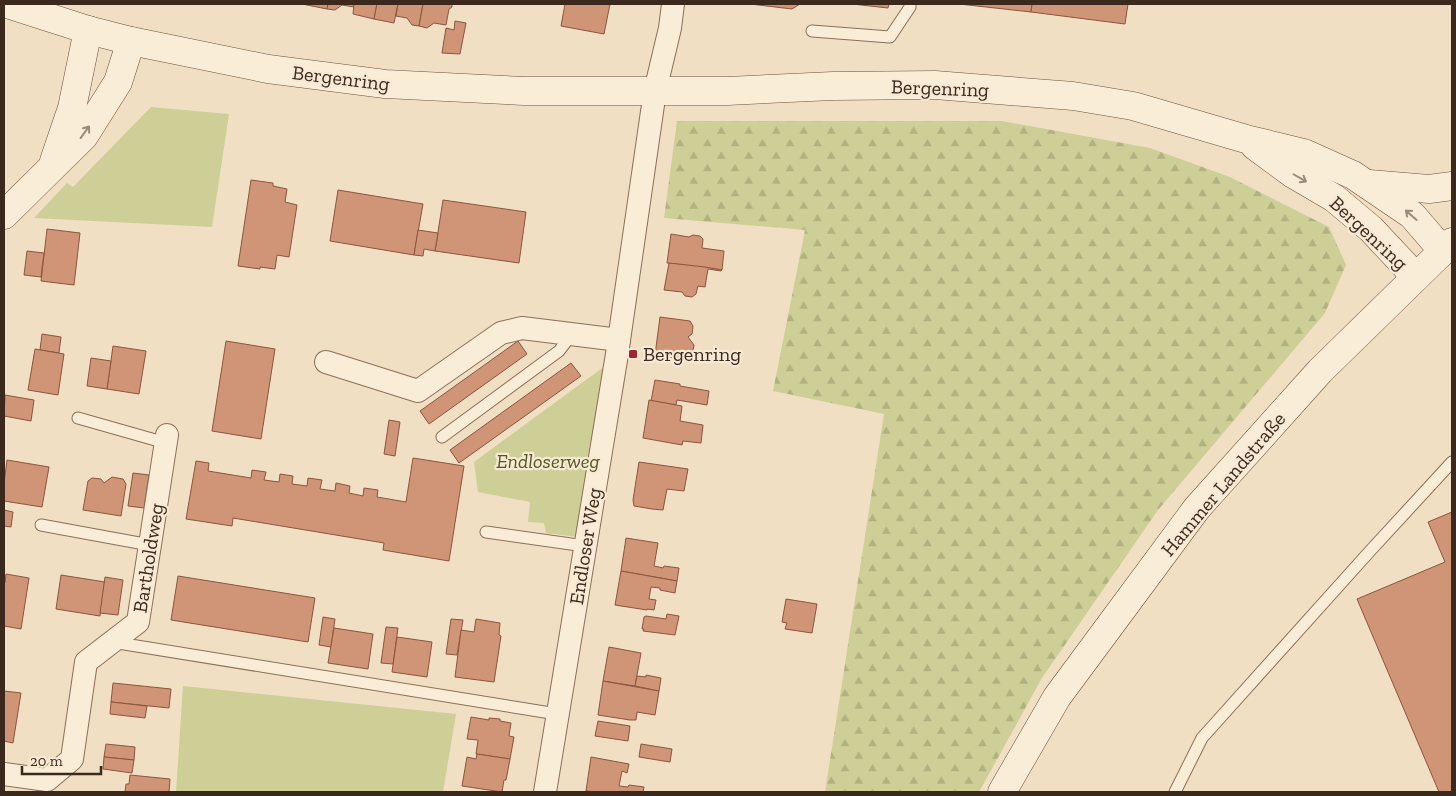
<svg xmlns="http://www.w3.org/2000/svg" width="1456" height="796" font-family="'Zilla Slab',serif">
<style>
.green{fill:#cecf96}
.forest{fill:url(#forest-firs)}
.building{fill:#d09477;stroke:#8c553d}
.lines{fill:none;stroke-linecap:round;stroke-linejoin:round}
.lane-casing{stroke:#8c6f59;stroke-width:13}
.street-casing{stroke:#8c6f59;stroke-width:24}
.secondary-casing{stroke:#6e503c;stroke-width:29}
.lane{stroke:#faedd7;stroke-width:11}
.street{stroke:#faedd7;stroke-width:22}
.secondary{stroke:#faedd7;stroke-width:28}
.oneway{stroke:#9a8b7a}
.poi-dot{fill:#9e2632;stroke:#f7e9d3;stroke-width:2}
.labels{text-anchor:middle;stroke-width:4.5;stroke-linejoin:round;paint-order:stroke}
.street-label{font-size:20px;fill:#3b291e;stroke:#f7e9d3}
.poi-label{font-size:20px;fill:#3b291e;stroke:#f7e9d3;text-anchor:start}
.park-label{font-size:20px;font-style:italic;fill:#505823;stroke:#f7e9d3}
</style>
<defs>
<pattern id="forest-firs" width="22" height="20" patternUnits="userSpaceOnUse" patternTransform="scale(1.25)"><rect width="22" height="20" fill="#cecf96"/><path d="M5 1l3.5 6h-7zM16 11l3.5 6h-7z" fill="#b2b281"/></pattern>
</defs>
<rect width="100%" height="100%" fill="#f0dfc3"/>
<!-- green -->
<g class="green">
<path d="M151 107 229 114 212 227 34 218 67 183 73 187Z"/>
<path d="M609 363 578 537 546 533 544 523 528 522 530 502 478 492 474 462Z"/>
<path d="M183 686 456 714 443 792H176Z"/>
</g>
<!-- forest -->
<path class="forest" d="M677 121H1002L1150 148 1230 177 1329 227 1346 265 1325 313 1158 510 1042 678 979 792H825L884 414 773 391 805 230 664 218Z"/>
<!-- building -->
<g class="building">
<path d="M302 4H328L327 9Z"/>
<path d="M328 4H354V7L342 5 335 10 327 9Z"/>
<path d="M354 4H377L374 19 353 14Z"/>
<path d="M377 4H398L394 23 374 19Z"/>
<path d="M398 4H423L419 26 412 25 407 18 396 16Z"/>
<path d="M423 4H452V7L449 9 446 25 434 23 427 28 419 26Z"/>
<path d="M565 4H610L604 34 561 26Z"/>
<path d="M750 4H800L792 9Z"/>
<path d="M852 4H889L888 8Z"/>
<path d="M959 4H1032L1031 12Z"/>
<path d="M1032 4H1128L1125 24 1031 12Z"/>
<path d="M455 21 466 23 460 54 442 53 446 28 454 30Z"/>
<path d="M251 180 273 183V186L287 189 285 202 297 205 289 257 277 255 275 269 260 267V269L238 266Z"/>
<path d="M338 190 423 204 414 255 330 241Z"/>
<path d="M443 200 526 212 519 263 435 251Z"/>
<path d="M47 229 80 233 74 285 41 281Z"/>
<path d="M418 230 438 233 435 251 424 249 423 256 414 255Z"/>
<path d="M671 234 689 237 693 235 700 236 703 239 702 248 724 251 722 270 667 263Z"/>
<path d="M27 251 44 253 41 277 24 275Z"/>
<path d="M669 263 705 267 722 270 721 271 708 269 705 287 698 286 696 294 692 297 685 296 682 292 664 290Z"/>
<path d="M660 317 690 321 693 326 692 334 688 337 694 345 692 356 688 360 655 355Z"/>
<path d="M42 334 61 337 59 353 40 350Z"/>
<path d="M226 341 275 349 261 439 212 431Z"/>
<path d="M518 341 527 354 429 424 420 411Z"/>
<path d="M113 346 146 351 139 394 107 389Z"/>
<path d="M35 349 64 354 58 395 28 390Z"/>
<path d="M91 358 111 361 107 389 87 386Z"/>
<path d="M571 363 581 376 459 463 450 450Z"/>
<path d="M655 380 680 384V386L709 391 707 405 677 400 676 405 651 401Z"/>
<path d="M5 395 34 400 31 421 4 416Z"/>
<path d="M649 400 682 406 680 421 703 425 701 443 683 441 682 445 643 438Z"/>
<path d="M389 420 400 422 395 456 384 454Z"/>
<path d="M413 458 464 466 449 561 383 550 384 543 233 518 232 526 186 519 196 461 209 463 208 471 251 478 252 470 266 472 264 480 279 482 280 474 293 476 292 484 307 486 308 478 322 480 320 489 335 491 336 483 350 486 349 493 363 496 364 488 378 490 377 497 406 502Z"/>
<path d="M7 460 49 467 42 507 4 501V483Z"/>
<path d="M639 462 688 469 684 491 667 489 663 510 652 509 634 506 633 500Z"/>
<path d="M133 473 149 475 144 508 128 506Z"/>
<path d="M112 477 123 479 126 484 121 516 83 510 88 481 92 478 101 479 104 483Z"/>
<path d="M4 510 13 512 11 527 4 526Z"/>
<path d="M1452 512V792H1439L1357 599 1445 562 1428 522Z"/>
<path d="M626 538 658 543 654 566 663 568 664 566 679 568 677 581 621 571Z"/>
<path d="M621 571 677 581 675 593 660 590V588L651 587 649 599 656 600 654 610 647 609V610L615 605Z"/>
<path d="M6 574 29 578 21 629 4 626V583H5Z"/>
<path d="M61 575 105 582 100 616 56 609Z"/>
<path d="M178 576 315 598 308 642 171 620Z"/>
<path d="M105 577 123 580 118 615 100 613Z"/>
<path d="M786 599 817 604 812 633 785 629 787 623 782 622Z"/>
<path d="M667 614 679 616 675 635 643 631 644 629H642L644 617 646 616 666 619Z"/>
<path d="M323 617 335 619 331 647 319 645Z"/>
<path d="M451 619 463 620 457 655 446 654Z"/>
<path d="M476 619 500 623 499 635 501 636 494 682 455 677 461 630 474 632Z"/>
<path d="M386 627 398 628 393 664 381 663Z"/>
<path d="M334 628 373 634 368 669 328 663Z"/>
<path d="M397 637 432 642 427 677 392 672Z"/>
<path d="M609 647 641 653 635 686 603 681Z"/>
<path d="M646 675 661 678 659 691 635 686 637 676 646 677Z"/>
<path d="M603 681 659 691 655 715 637 712 636 720H630L598 715Z"/>
<path d="M113 683 171 689 169 708 111 702Z"/>
<path d="M4 691 21 693 13 743 4 741Z"/>
<path d="M111 702 147 706 145 718 110 714Z"/>
<path d="M471 717 489 720V718L500 719V721L511 723 509 736 514 737 510 759 476 754 478 740 467 739Z"/>
<path d="M598 721 630 726 628 741 595 736Z"/>
<path d="M106 744 135 747 134 760 104 757Z"/>
<path d="M641 744 672 749 670 762 639 757Z"/>
<path d="M477 754 510 759 506 780H504L502 792 462 786 467 757 476 759Z"/>
<path d="M104 757 134 760 132 773 103 769Z"/>
<path d="M591 757 629 764 627 773 622 771 619 786 628 787 629 785 644 787 643 792H596L586 791Z"/>
<path d="M130 775 170 779 169 792H125L126 784H129Z"/>
</g>
<g class="lines">
<defs>
<g id="lane">
<path d="M812 31 890 37 910 7V4"/>
<path d="M78 418 166 443"/>
<path d="M442 437 559 351 572 334"/>
<path d="M41 525 150 545"/>
<path d="M486 532 585 546"/>
<path d="M112 642 557 714"/>
<path d="M1175 792 1202 738 1370 551 1452 462"/>
</g>
<g id="street">
<path d="M326 362 418 391 501 333 522 328 619 340"/>
<path d="M4 774 47 780 72 759 86 662 138 622 167 435"/>
<path d="M545 792 617 354 655 91 670 28 673 4"/>
</g>
<g id="secondary">
<path d="M7 4 88 30 131 41 268 69 385 84 524 91H727L833 86 935 85 1073 96 1133 106 1246 139 1304 153 1353 175 1412 215 1443 251"/>
<path d="M1255 146 1293 174 1334 198 1371 229 1416 277"/>
<path d="M54 161 72 108 88 30"/>
<path d="M1369 184 1429 189 1452 186"/>
<path d="M4 215 84 136 118 82 131 41"/>
<path d="M1002 792 1057 697 1197 508 1320 371 1452 242"/>
</g>
</defs>
<!-- lane casing -->
<use href="#lane" class="lane-casing"/>
<!-- street casing -->
<use href="#street" class="street-casing"/>
<!-- secondary casing -->
<use href="#secondary" class="secondary-casing"/>
<!-- lane -->
<use href="#lane" class="lane"/>
<!-- street -->
<use href="#street" class="street"/>
<!-- secondary -->
<use href="#secondary" class="secondary"/>
</g>
<!-- one-way arrows -->
<defs><path id="oneway-shaft" d="M-6 0H5M1.5-3L5.5 0L1.5 3" fill="none" stroke-width="1.6" stroke-linecap="round" stroke-linejoin="round" transform="scale(1.25)"/></defs>
<g class="oneway">
<use href="#oneway-shaft" transform="translate(85 132) rotate(-54)"/>
<use href="#oneway-shaft" transform="translate(1300 178) rotate(30)"/>
<use href="#oneway-shaft" transform="translate(1411 215) rotate(-139)"/>
</g>
<!-- markers -->
<rect class="poi-dot" x="628" y="349" width="10" height="10" rx="2.5"/>
<g class="labels">
<!-- street labels -->
<g class="street-label">
<text transform="translate(341 78) rotate(7)" y="7">Bergenring</text>
<text transform="translate(940 88) rotate(2)" y="7">Bergenring</text>
<text transform="translate(1369 233) rotate(43)" y="7">Bergenring</text>
<text transform="translate(1223 484) rotate(-50)" y="7">Hammer Landstraße</text>
<text transform="translate(585 546) rotate(-81)" y="7">Endloser Weg</text>
<text transform="translate(148 558) rotate(-81)" y="7">Bartholdweg</text>
</g>
<!-- poi labels -->
<g class="poi-label">
<text x="643" y="361">Bergenring</text>
</g>
<!-- park labels -->
<g class="park-label">
<text x="548" y="468">Endloserweg</text>
</g>
</g>
<!-- border -->
<rect width="1456" height="796" fill="none" stroke="#3b291e" stroke-width="10"/>
<!-- scale -->
<path d="M22 766v8h79v-8" fill="none" stroke="#3b291e" stroke-width="2.5"/>
<text x="30" y="766" font-size="15" fill="#3b291e" stroke="#f7e9d3" stroke-width="4" paint-order="stroke">20 m</text>
</svg>
